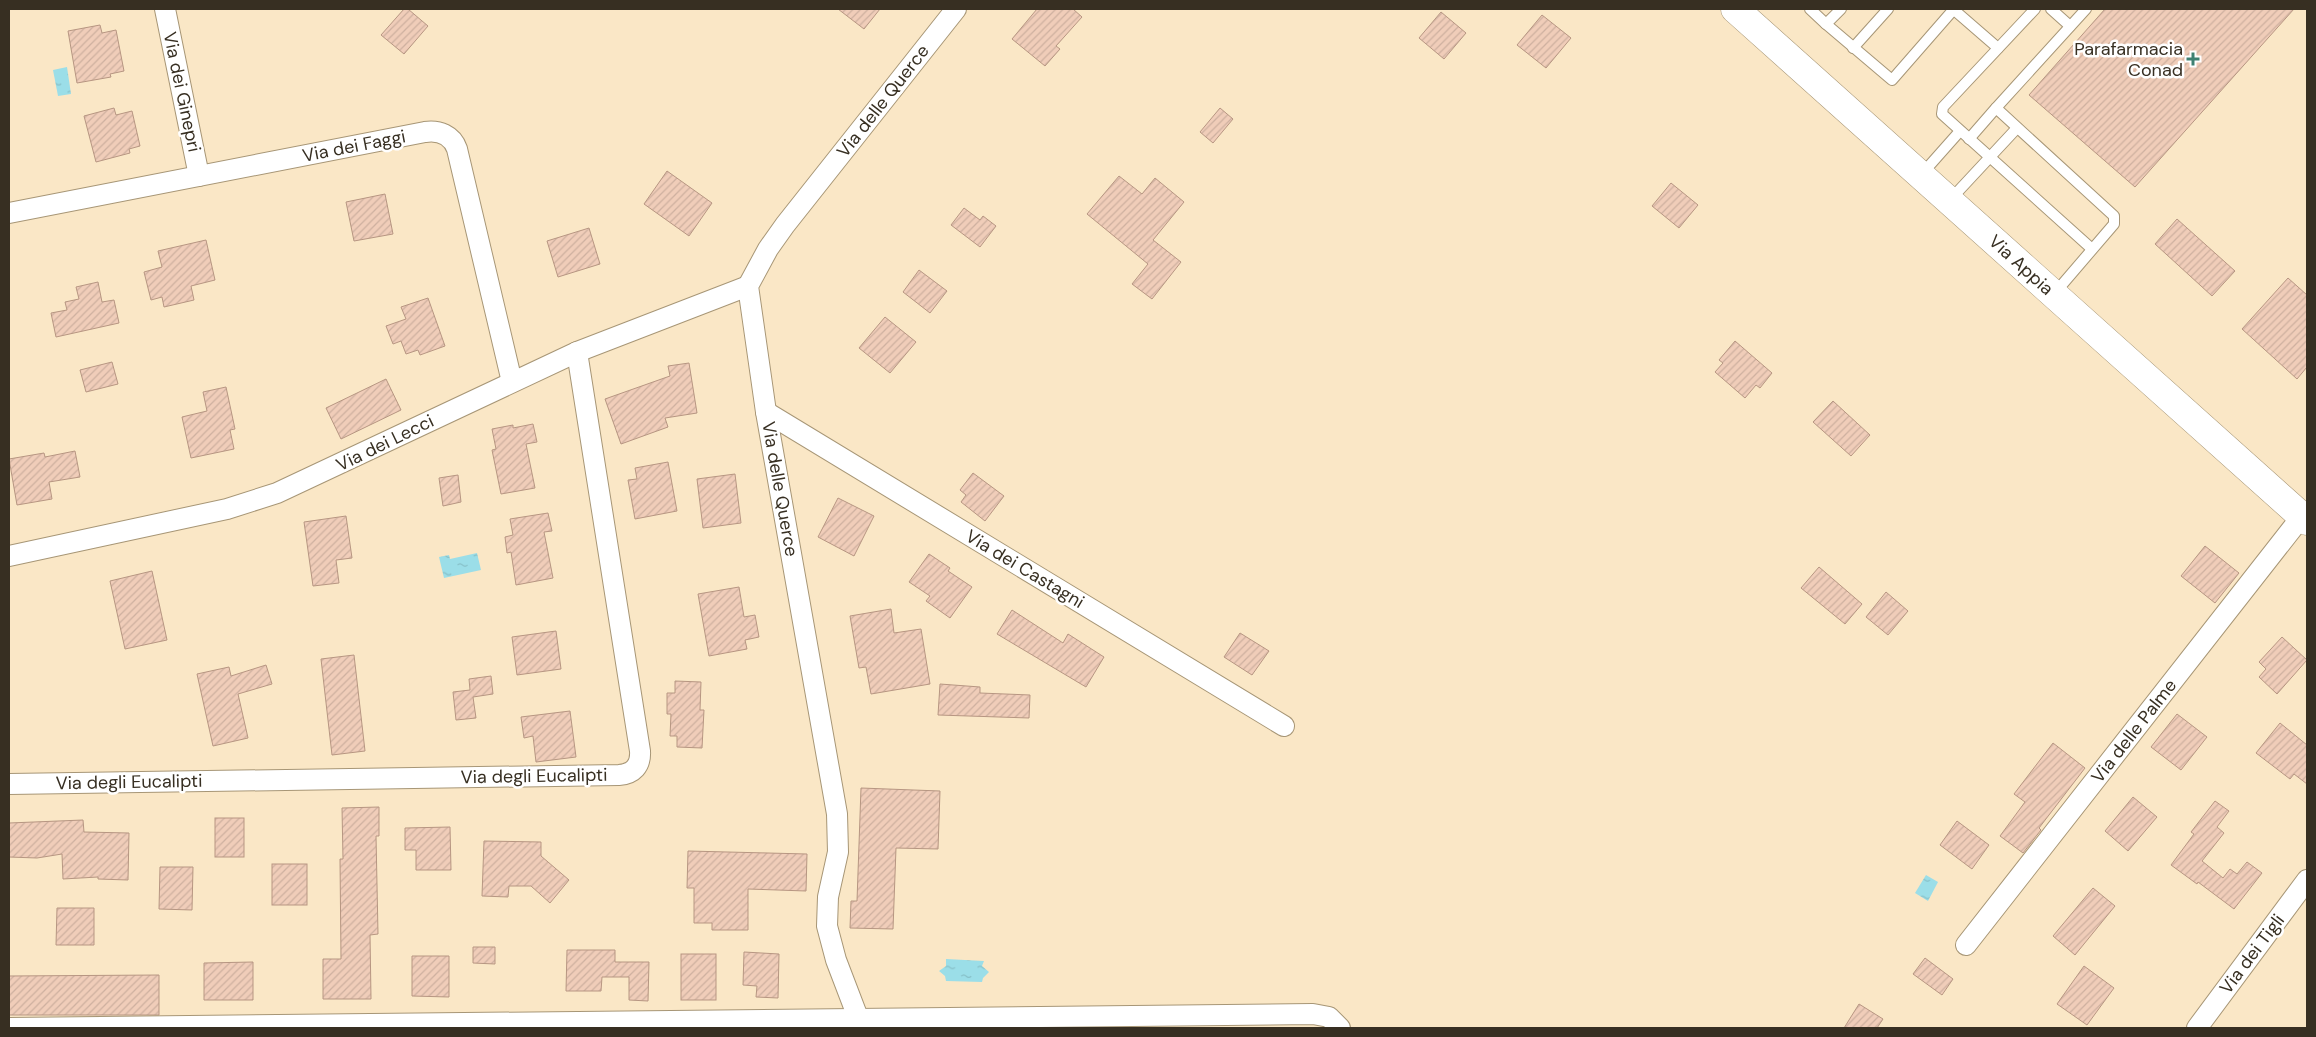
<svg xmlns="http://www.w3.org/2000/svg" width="2316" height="1037" font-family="'DM Sans',sans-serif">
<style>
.water{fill:url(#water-ripples)}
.building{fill:url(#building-hatch);stroke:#b79682}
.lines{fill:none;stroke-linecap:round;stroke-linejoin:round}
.lane-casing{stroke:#a79676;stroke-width:12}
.street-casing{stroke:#a79676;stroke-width:22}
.secondary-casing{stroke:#a79676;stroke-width:29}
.lane{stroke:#fff;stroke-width:10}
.street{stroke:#fff;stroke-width:20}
.secondary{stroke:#fff;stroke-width:28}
.poi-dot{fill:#3e8172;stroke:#fff;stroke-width:2}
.labels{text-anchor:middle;stroke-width:5;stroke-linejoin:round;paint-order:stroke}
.poi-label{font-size:18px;fill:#372f22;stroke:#fff;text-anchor:end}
.street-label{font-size:18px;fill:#372f22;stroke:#fff}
</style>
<defs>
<pattern id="water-ripples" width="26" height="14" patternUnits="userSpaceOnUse" patternTransform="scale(1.25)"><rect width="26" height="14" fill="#9bdee8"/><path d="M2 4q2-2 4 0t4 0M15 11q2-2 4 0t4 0" fill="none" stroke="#86bfc7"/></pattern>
<pattern id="building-hatch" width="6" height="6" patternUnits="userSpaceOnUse" patternTransform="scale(1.25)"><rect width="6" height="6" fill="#f0cdb9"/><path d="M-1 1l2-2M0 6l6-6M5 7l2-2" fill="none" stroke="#ceb09f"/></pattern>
</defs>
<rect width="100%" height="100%" fill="#fae7c6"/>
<!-- water -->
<g class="water">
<path d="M67 67 71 94 58 96 53 70Z"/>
<path d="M477 553 481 570 444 578 439 557 449 555 450 559Z"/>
<path d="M1926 875 1938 882 1928 901 1915 893Z"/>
<path d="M946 959 984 961 982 966 989 972 983 978 982 982 946 981 945 976 939 971 946 966Z"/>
</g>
<!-- building -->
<g class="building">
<path d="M404 9H408L428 26 404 54 381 35Z"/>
<path d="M838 9H880L864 29Z"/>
<path d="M1037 9H1073L1082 17 1056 46 1060 49 1045 66 1012 39Z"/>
<path d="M2105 9H2294L2135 187 2029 95Z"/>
<path d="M1441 12 1466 33 1444 59 1419 38Z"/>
<path d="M1542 15 1571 38 1546 68 1517 45Z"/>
<path d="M100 25 102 33 116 30 124 71 110 74 111 77 77 83 68 31Z"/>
<path d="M114 108 116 115 132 111 140 146 129 149 130 153 96 162 84 116Z"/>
<path d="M1220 108 1233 119 1213 143 1200 132Z"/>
<path d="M667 171 712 203 689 236 644 204Z"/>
<path d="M1119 176 1142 194 1155 178 1184 202 1153 240 1181 262 1152 299 1132 284 1148 264 1087 214Z"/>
<path d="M1671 183 1698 205 1679 228 1652 206Z"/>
<path d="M385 194 393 234 354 241 346 202Z"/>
<path d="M964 208 980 220 983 216 996 226 980 247 951 225Z"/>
<path d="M2177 219 2235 271 2212 296 2155 244Z"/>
<path d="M589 228 600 264 558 277 547 241Z"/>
<path d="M206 240 215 280 191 286 194 300 164 307 162 297 151 300 144 272 162 267 158 251Z"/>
<path d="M919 270 947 291 930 313 903 292Z"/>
<path d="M2288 278 2307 295V367L2297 379 2242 329Z"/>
<path d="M98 282 102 302 114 300 119 323 56 337 51 313 67 310 65 302 79 299 76 287Z"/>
<path d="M428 298 445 346 420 355 418 350 406 354 401 341 393 344 386 326 406 319 401 307Z"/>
<path d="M885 317 916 342 890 373 859 348Z"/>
<path d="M1735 341 1772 373 1760 388 1756 385 1745 398 1715 372 1723 363 1719 360Z"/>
<path d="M112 362 118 384 86 392 80 370Z"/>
<path d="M689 363 697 413 665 418 668 427 621 444 605 399 670 376 668 366Z"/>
<path d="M386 379 401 410 341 439 326 408Z"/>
<path d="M226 387 235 429 230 430 234 449 191 458 182 417 207 411 203 392Z"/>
<path d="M1833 401 1870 435 1851 456 1813 422Z"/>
<path d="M533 424 537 442 526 444 535 488 501 494 492 450 496 449 492 429 513 425V428Z"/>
<path d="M75 451 80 477 49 482 52 499 17 505 9 459 44 453 45 457Z"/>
<path d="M668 462 677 511 635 519 628 480 637 479 635 468Z"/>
<path d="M973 473 1004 496 985 521 961 502 966 495 960 490Z"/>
<path d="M735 474 741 523 703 528 697 479Z"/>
<path d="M458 475 461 502 443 506 439 478Z"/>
<path d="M838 498 874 516 854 556 818 537Z"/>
<path d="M548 513 552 531 544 532 553 578 516 585 511 552 507 553 505 537 513 535 510 519Z"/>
<path d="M346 516 352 558 336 560 339 583 313 586 304 522Z"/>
<path d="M2205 546 2239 573 2215 603 2181 576Z"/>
<path d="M929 554 950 568 948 571 972 587 950 618 926 601 930 596 909 582Z"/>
<path d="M1819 567 1862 604 1845 624 1801 588Z"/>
<path d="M152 571 167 640 125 649 110 581Z"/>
<path d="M739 587 744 617 755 615 759 637 745 640 747 649 709 656 698 594Z"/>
<path d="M1886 592 1908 611 1888 635 1866 617Z"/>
<path d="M891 609 894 633 921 629 930 684 871 694 866 667 859 668 850 616Z"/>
<path d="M1012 610 1063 643 1068 634 1104 657 1086 687 997 634Z"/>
<path d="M556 631 561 669 517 675 512 637Z"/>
<path d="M1240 633 1269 651 1252 675 1224 657Z"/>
<path d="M2282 637 2307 660 2277 694 2259 677 2266 669 2259 662Z"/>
<path d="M354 655 365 751 332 755 321 659Z"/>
<path d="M266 665 272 684 238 694 248 738 213 746 197 674 229 667 231 676Z"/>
<path d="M491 676 493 694 473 697 476 718 456 720 453 692 470 690 469 679Z"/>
<path d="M675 681 701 682 700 710H704L702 748 677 747V736H670L671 714H667V693H675Z"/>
<path d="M940 684 980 687V693L1030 695 1029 718 938 715Z"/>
<path d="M570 711 576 757 536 762 533 736 524 738 521 717Z"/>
<path d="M2177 714 2207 737 2181 770 2151 747Z"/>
<path d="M2280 723 2307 745V784L2294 774 2290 779 2256 753Z"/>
<path d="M2053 743 2085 768 2039 828 2041 830 2023 853 2000 836 2025 802 2014 794Z"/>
<path d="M861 788 940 791 938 849 896 848 893 929 850 928 851 901H857Z"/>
<path d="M2133 797 2157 817 2128 851 2105 831Z"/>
<path d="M2215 801 2229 811 2217 827 2224 833 2202 861 2223 878 2230 869 2237 874 2247 862 2262 873 2234 909 2198 882 2197 884 2171 865 2194 834 2191 832Z"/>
<path d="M379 807V836H376L378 934 370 935 371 999H323V959H341L340 859H343L342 808Z"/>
<rect x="215" y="818" width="29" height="39"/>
<path d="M83 820 84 832 129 833 128 880 98 879V877L63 879 62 854 37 858 9 857V823Z"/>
<path d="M1957 821 1989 845 1972 869 1940 845Z"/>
<path d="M450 827 451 870H416V850H405V828Z"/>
<path d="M484 841 541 842V856L569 880 550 903 531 886H509L508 897 482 896Z"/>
<path d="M688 851 807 854 806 891 748 889V930H712V923H694V888H687Z"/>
<rect x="272" y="864" width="35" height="41"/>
<path d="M160 867H193L192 910 159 909Z"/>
<path d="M2093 888 2115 906 2075 955 2053 936Z"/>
<path d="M57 908H94V945H56Z"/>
<path d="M473 947H495V964L473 963Z"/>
<path d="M567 950H615V962H649L648 1001 629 1000V977H602L601 991H566Z"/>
<path d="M744 952 779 954 778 998 756 997 757 986 743 985Z"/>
<rect x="681" y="954" width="35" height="46"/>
<path d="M412 956H449V997L412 996Z"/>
<path d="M1925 958 1953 979 1942 995 1913 974Z"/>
<path d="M253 962V1000H204V963Z"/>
<path d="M2084 966 2114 988 2087 1025 2057 1004Z"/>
<path d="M159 975V1015H9V976Z"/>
<path d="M1859 1004 1883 1019 1877 1028H1844Z"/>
</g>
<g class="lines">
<defs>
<g id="lane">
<path d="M1810 9 1826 24 1841 9"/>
<path d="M1953 9 1998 48"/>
<path d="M2035 9 1943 107 1942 114 2092 249"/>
<path d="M2051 9 2070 26"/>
<path d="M1826 24 1892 80 1954 9"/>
<path d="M1853 48 1888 9"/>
<path d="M1969 139 1996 108"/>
<path d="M1921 175 1960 131"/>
<path d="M1950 200 2017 128"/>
<path d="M2054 294 2114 224V216L1996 108 2086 9"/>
</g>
<g id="street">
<path d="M165 9 199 176"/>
<path d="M9 213 425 132C439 130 452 135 457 149L512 382"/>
<path d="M766 412 1284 726"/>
<path d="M9 556 227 509 277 493 577 352 748 286"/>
<path d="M9 784 619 775C633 774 641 766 640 751L577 352"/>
<path d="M1966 945 2302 516"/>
<path d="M9 1028 1313 1014 1329 1017 1340 1028"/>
<path d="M862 1028 836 960 827 926 828 897 838 852 837 814 766 412 748 286 768 249 785 225 956 9"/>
<path d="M2197 1028 2307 880"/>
</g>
<path id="secondary" d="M1735 9 2307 521"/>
</defs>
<!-- lane casing -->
<use href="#lane" class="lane-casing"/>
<!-- street casing -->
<use href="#street" class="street-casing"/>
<!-- secondary casing -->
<use href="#secondary" class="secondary-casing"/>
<!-- lane -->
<use href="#lane" class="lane"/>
<!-- street -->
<use href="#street" class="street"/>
<!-- secondary -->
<use href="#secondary" class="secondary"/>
</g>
<!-- markers -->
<path class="poi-dot" d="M2190.5 51.5h5v5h5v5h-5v5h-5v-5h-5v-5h5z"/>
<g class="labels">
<!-- poi labels -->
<g class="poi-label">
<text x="2183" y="55">Parafarmacia<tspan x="2183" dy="21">Conad</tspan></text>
</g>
<!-- street labels -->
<g class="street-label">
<text transform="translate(182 92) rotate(78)" y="6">Via dei Ginepri</text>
<text transform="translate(883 101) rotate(-52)" y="6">Via delle Querce</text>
<text transform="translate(354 146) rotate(-11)" y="6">Via dei Faggi</text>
<text transform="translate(2021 265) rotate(42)" y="6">Via Appia</text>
<text transform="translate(385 443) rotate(-26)" y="6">Via dei Lecci</text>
<text transform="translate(780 489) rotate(80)" y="6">Via delle Querce</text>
<text transform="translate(1025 569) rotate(31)" y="6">Via dei Castagni</text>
<text transform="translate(2134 731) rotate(-52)" y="6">Via delle Palme</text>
<text transform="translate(534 776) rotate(-1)" y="6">Via degli Eucalipti</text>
<text transform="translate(129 782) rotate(-1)" y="6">Via degli Eucalipti</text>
<text transform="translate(2252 954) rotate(-53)" y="6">Via dei Tigli</text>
</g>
</g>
<!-- border -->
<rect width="2316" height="1037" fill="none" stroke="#372f22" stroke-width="20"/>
</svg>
